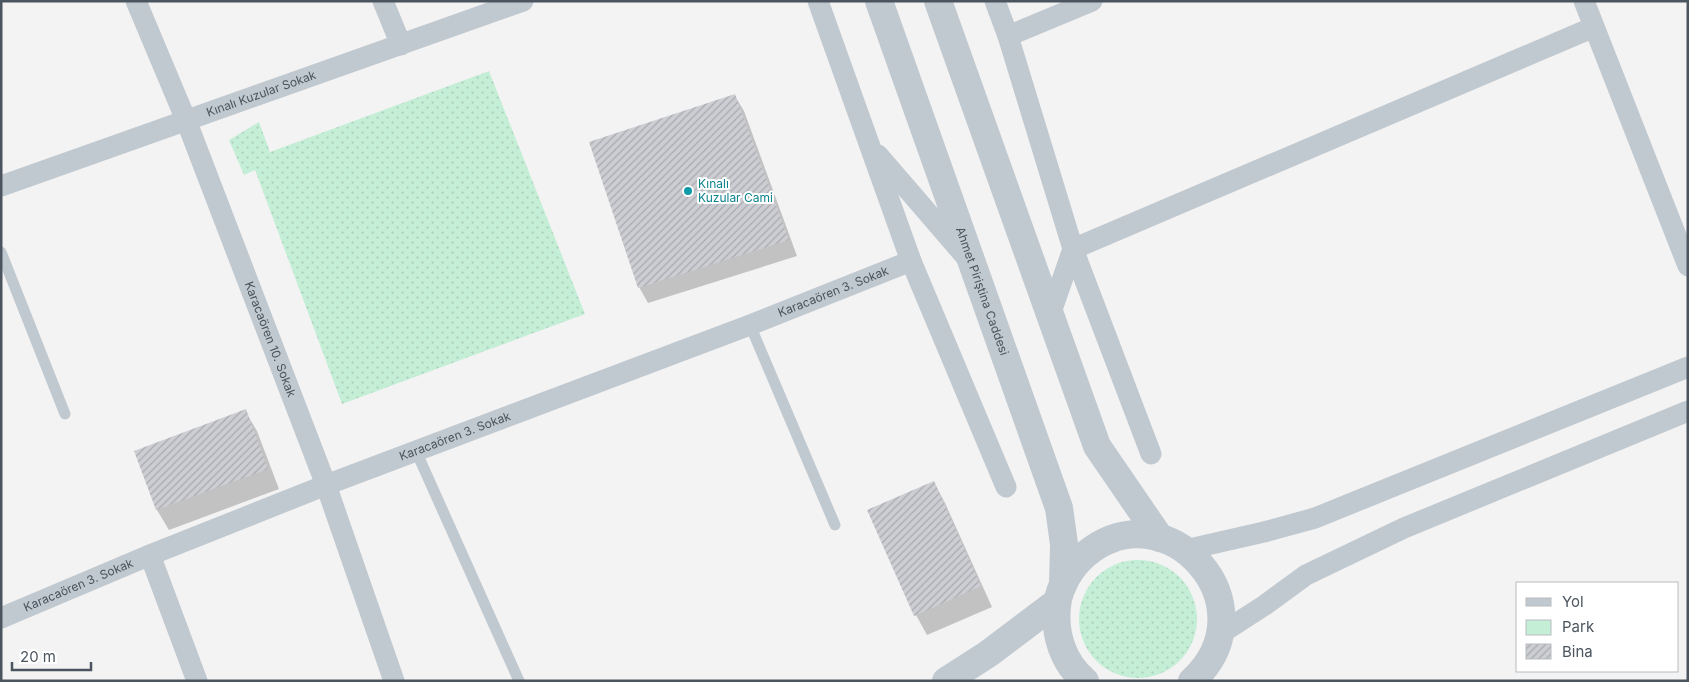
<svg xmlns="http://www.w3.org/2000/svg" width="1689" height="682" font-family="Inter,sans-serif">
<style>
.green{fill:url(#green-dots)}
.shadow{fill:#0003}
.building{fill:url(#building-hatch)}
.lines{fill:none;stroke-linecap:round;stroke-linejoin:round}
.service{stroke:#c1c9d0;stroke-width:11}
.minor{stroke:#c1c9d0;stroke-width:21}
.tertiary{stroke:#c1c9d0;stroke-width:28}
.culture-dot{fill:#0f9aa8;stroke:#fff;stroke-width:2}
.labels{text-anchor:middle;stroke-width:4;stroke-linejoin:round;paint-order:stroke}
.street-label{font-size:12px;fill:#4b555f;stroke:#fff}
.culture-label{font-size:12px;fill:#0d838f;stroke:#fff;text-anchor:start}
</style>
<defs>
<pattern id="green-dots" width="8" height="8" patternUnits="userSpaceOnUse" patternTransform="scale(1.25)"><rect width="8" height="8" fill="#c5eed7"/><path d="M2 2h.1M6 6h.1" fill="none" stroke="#abcebb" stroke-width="1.8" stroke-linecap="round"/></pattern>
<pattern id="building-hatch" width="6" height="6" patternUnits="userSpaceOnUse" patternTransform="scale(1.25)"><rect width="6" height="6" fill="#cdced4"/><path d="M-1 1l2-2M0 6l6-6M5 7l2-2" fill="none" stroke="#a8aaaf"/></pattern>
</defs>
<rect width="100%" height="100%" fill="#f4f3f3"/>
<!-- green -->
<g class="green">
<path d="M489 71 585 314 342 404 255 170 244 175 229 140 259 122 270 152Z"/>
<circle cx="1138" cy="619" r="59"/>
</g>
<!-- shadow -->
<g class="shadow">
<path d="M735 96 744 111 797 256 648 303 639 287Z"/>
<path d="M245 411 257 431 279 489 169 530 157 510 136 452Z"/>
<path d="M934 482 945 503 992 607 927 635 916 615Z"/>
</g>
<!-- building -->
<g class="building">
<path d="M735 94 789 240 638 288 589 142Z"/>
<path d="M246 409 268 469 156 510 134 451Z"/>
<path d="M934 481 981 586 914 616 867 510Z"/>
</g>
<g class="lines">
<!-- service -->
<g class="service">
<path d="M1 252 65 414"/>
<path d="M750 325 835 525"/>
<path d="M416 451 519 681"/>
</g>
<!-- minor -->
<g class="minor">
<path id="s1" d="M136 1 186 120 326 485 394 681"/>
<path d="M383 1 401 45"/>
<path d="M818 1 911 261 1006 487"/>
<path d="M995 1 1008 36 1073 249 1151 454"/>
<path d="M1584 1 1688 266"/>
<path d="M1008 36 1092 1"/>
<path d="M878 155 966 257"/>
<path id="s2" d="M1 186 523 1"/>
<path d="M1050 315 1073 249 1594 27"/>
<path d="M1185 550 1264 532 1315 518 1688 367"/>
<path d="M150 555 197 681"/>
<path id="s3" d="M1 618 150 555 326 485 750 325 911 261"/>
<path d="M1220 634 1265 605 1306 575 1404 528 1688 411"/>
</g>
<!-- tertiary -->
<g class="tertiary">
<path id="s4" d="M879 1 1059 508 1064 544 1063 585"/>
<path d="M938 1 1097 446 1160 538"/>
<path d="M946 681 988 654 1057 602"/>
<path d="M1085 681C1063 663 1054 634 1057 606 1059 586 1071 567 1086 554 1167 487 1274 606 1192 681"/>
</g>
</g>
<!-- markers -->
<circle class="culture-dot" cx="688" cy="191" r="5"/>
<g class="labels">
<!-- street labels -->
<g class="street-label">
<text dy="4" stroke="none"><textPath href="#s2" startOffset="276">Kınalı Kuzular Sokak</textPath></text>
<text dy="4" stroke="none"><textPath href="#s4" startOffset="308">Ahmet Piriştina Caddesi</textPath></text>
<text dy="4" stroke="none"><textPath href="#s3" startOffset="894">Karacaören 3. Sokak</textPath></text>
<text dy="4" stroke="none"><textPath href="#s1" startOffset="364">Karacaören 10. Sokak</textPath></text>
<text dy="4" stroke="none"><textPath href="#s3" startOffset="489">Karacaören 3. Sokak</textPath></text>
<text dy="4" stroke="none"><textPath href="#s3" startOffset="84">Karacaören 3. Sokak</textPath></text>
</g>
<!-- culture labels -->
<g class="culture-label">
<text x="698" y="188">Kınalı<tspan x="698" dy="14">Kuzular Cami</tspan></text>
</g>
</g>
<!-- border -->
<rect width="1689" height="682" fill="none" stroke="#4b555f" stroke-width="5"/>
<!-- legend -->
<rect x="1516" y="582" width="162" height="90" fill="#ffffff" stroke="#b7bbbf"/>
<rect x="1526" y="598" width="25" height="8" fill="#c1c9d0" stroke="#b7bbbf"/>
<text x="1562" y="607" font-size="15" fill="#4b555f">Yol</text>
<rect x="1526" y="620" width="25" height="15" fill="#c5eed7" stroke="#b7bbbf"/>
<text x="1562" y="632" font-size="15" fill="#4b555f">Park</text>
<rect x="1526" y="644" width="25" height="15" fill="url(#building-hatch)" stroke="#b7bbbf"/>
<text x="1562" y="657" font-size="15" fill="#4b555f">Bina</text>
<!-- scale -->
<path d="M12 662v8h79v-8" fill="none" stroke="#4b555f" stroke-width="2.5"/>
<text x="20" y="662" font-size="15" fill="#4b555f" stroke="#ffffff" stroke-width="4" paint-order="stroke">20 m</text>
</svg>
